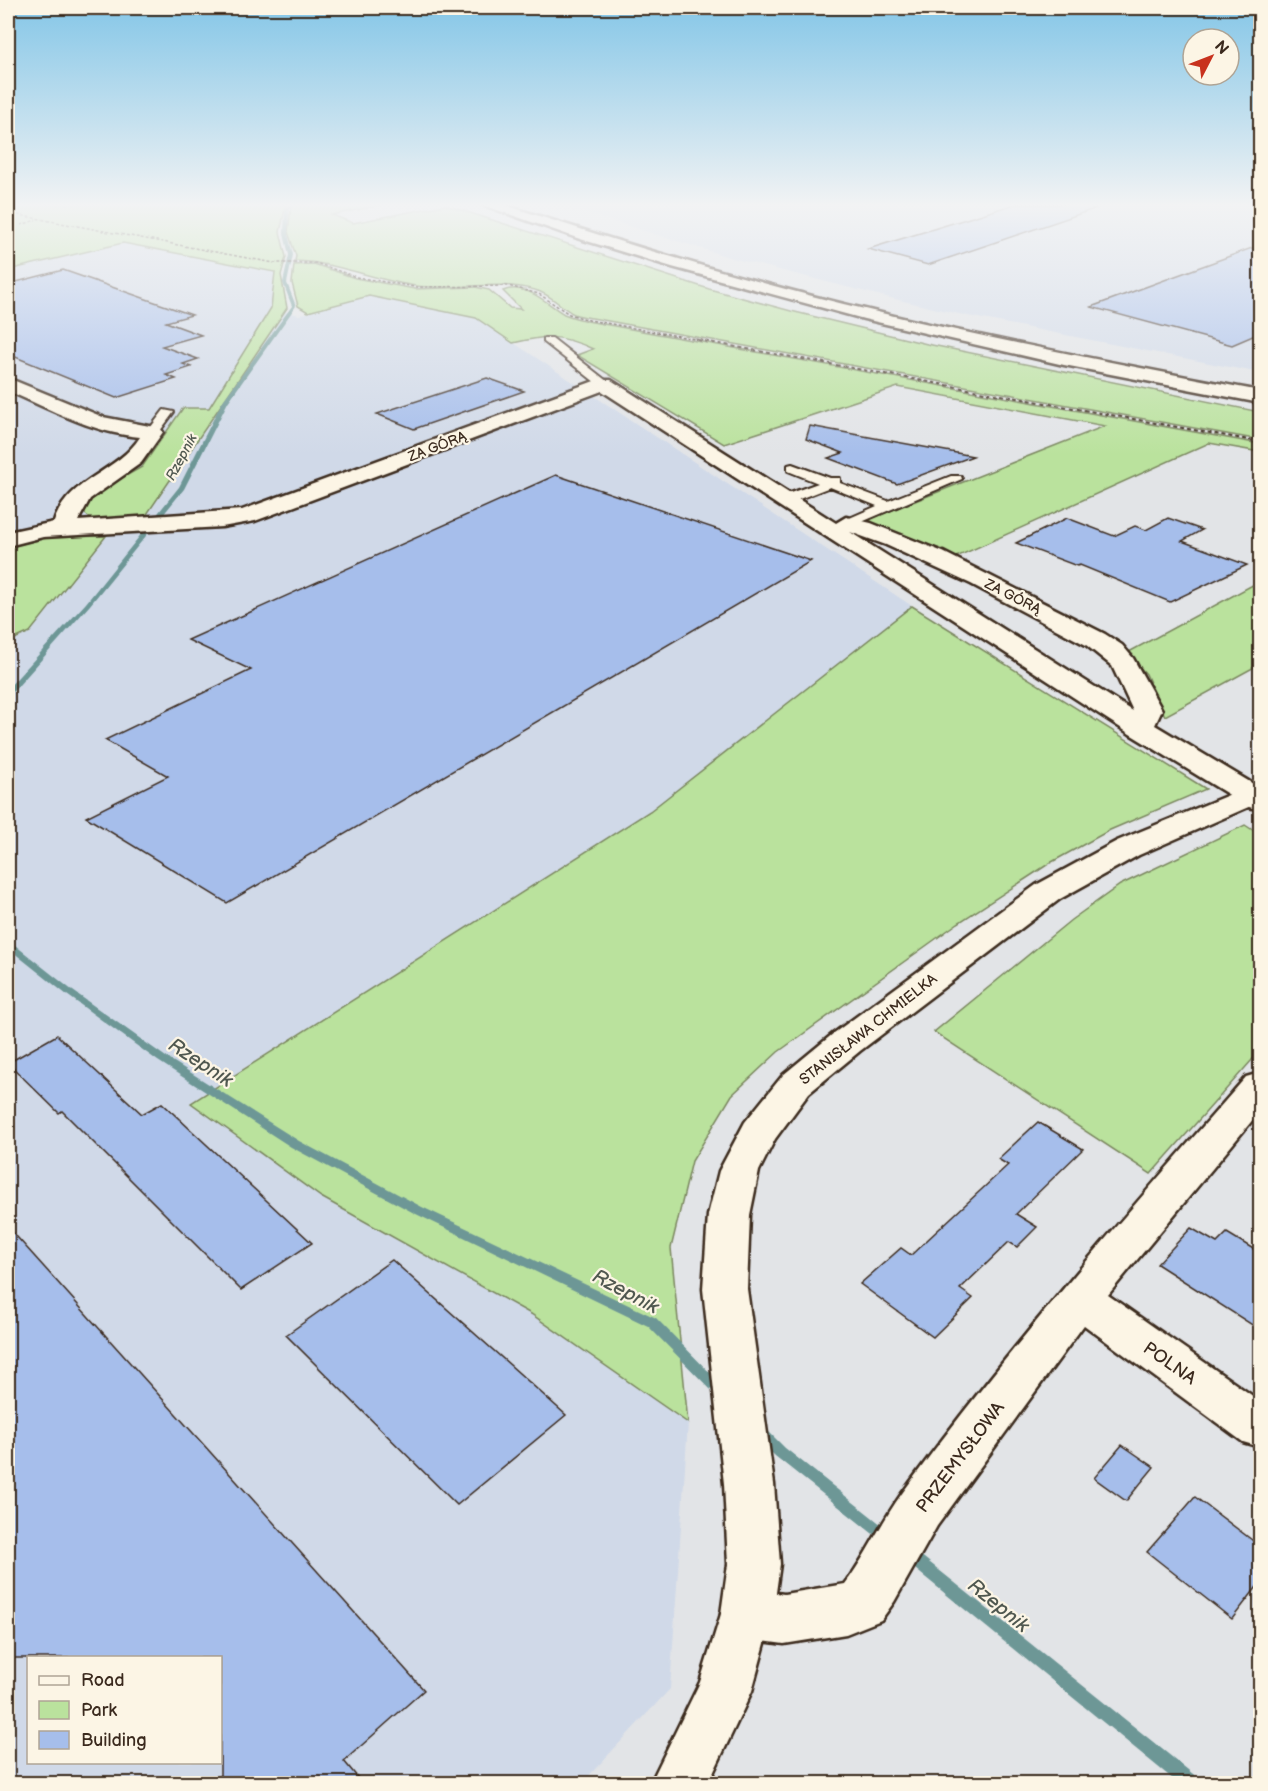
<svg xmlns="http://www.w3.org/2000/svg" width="1268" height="1791" font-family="'Balsamiq Sans',sans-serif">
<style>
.built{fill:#d0d9e8;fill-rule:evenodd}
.green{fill:#bae29d;stroke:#7a865e;stroke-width:1.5}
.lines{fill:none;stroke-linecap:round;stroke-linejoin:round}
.stream{fill:#6d9796;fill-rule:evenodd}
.building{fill:#a6beeb;stroke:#3b2a1e;stroke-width:1.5}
.lane-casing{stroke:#3b2a1e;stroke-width:4}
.street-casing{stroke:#3b2a1e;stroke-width:5}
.secondary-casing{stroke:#3b2a1e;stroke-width:5}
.primary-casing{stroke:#3b2a1e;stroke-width:5}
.path-far1{stroke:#3b2a1e;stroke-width:1.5;stroke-dasharray:3 2;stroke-linecap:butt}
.path{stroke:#3b2a1e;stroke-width:2;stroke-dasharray:4 3;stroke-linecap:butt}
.lane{fill:#fcf5e5;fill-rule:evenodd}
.street{fill:#fcf5e5;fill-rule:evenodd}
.secondary{fill:#fcf5e5;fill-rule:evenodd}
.primary{fill:#fcf5e5;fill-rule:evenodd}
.labels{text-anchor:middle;stroke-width:4.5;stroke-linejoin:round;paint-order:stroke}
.far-street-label{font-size:14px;fill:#3b2a1e;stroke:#fcf5e5}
.far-water-label{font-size:14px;font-style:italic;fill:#505850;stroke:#fcf5e5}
.street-label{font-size:15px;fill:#3b2a1e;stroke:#fcf5e5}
.near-street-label{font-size:18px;fill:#3b2a1e;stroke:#fcf5e5}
.near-water-label{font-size:20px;font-style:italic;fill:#505850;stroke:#fcf5e5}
</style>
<rect width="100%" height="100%" fill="#e2e4e7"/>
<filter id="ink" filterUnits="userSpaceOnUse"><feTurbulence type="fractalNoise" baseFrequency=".0167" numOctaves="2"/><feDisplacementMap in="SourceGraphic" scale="12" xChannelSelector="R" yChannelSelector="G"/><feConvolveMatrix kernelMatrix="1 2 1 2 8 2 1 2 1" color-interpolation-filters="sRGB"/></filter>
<g filter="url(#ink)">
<!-- built -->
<g class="built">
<path d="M557 204H1260V373L968 316 886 297 732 258Z"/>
<path d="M123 243 275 272 272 308 299 315 369 296 476 318 912 606 650 811 191 1102 321 1197 531 1314 688 1423 670 1689 582 1783H8V270ZM28 1658H220V1762H28Z"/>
</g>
<!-- green -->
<g class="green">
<path d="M8 204H286L280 232 286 257 281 275 287 308 145 517C125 519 93 530 81 509L92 495 142 467 183 408H209L271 308 275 272 123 243 8 270Z"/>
<path d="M295 204H386L332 215 353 223 445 205 709 289 791 311 927 344 1260 412V440L592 318C586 317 579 316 574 314 560 307 551 294 535 290 495 279 456 291 416 286 374 280 337 262 295 261L296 256 288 232 291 207Z"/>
<path d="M314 264 355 278 415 289 475 287 489 290 510 308 521 309 503 291C526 282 546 303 564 314 571 317 579 319 587 321L1260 444V452L1209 443 952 559 862 522 1105 426 898 387 724 444 577 355 593 349C560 334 547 335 513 343L476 318 369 296 308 312 298 306 292 283 294 265Z"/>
<path d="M106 536 30 632 8 642V547L51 537Z"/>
<path d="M1260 581V664L1165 716 1146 674 1127 653Z"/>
<path d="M912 606 1206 789 1110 830 1050 863 958 923 778 1052 732 1095 692 1161 671 1248 688 1423 531 1314 321 1197 191 1103 650 811Z"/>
<path d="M1245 825 1260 835V1051L1151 1174 934 1032 1071 920 1120 885Z"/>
</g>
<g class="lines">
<!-- stream -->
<g class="stream">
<path d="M290 204H294L289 209 288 234 293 255 287 283 296 306 228 402 184 489 90 605 11 694H8V688L86 603 179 487 222 402 292 306 283 283 289 255 284 234 285 209Z"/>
<path d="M8 941 11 942 73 991 166 1057 299 1141 422 1207 656 1318 724 1387 726 1391 724 1395 720 1396 716 1395 648 1326 414 1213 291 1147 158 1061 67 995 8 948Z"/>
<path d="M759 1425 764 1427 785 1448 892 1533 894 1537 892 1541 887 1543 882 1541 775 1456 754 1435 753 1431 754 1427Z"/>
<path d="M909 1549 914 1550 1198 1778 1200 1784H1179L904 1560 902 1555 904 1550Z"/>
</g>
</g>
<!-- building -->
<g class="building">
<path d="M1015 204H1097V208L928 265 868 249Z"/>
<path d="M1260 245V333L1232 345 1091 307Z"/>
<path d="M63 270 192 315 166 322 201 335 162 346 198 359 183 364 191 367 166 375 176 379 116 398 8 354V284Z"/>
<path d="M487 378 524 391 414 429 377 414Z"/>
<path d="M810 426 880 439 973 456 897 484 828 458 843 453 806 439Z"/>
<path d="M556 475 811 561 227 903 86 817 168 776 105 740 251 670 188 640Z"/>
<path d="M1067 518 1114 536 1135 526 1146 530 1168 518 1202 530 1182 541 1247 565 1170 602 1080 565 1077 566 1016 543Z"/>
<path d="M57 1035 142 1114 162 1103 312 1243 241 1290 62 1111 59 1113 8 1063Z"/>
<path d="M1038 1122 1083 1149 1016 1214 1037 1227 1017 1247 1009 1242 960 1289 973 1298 933 1337 860 1284 901 1248 911 1255 1008 1165 998 1159Z"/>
<path d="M8 1227 424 1690 344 1761 363 1784H220V1658H8Z"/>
<path d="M1191 1228 1217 1243 1227 1233 1260 1253V1330L1157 1264Z"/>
<path d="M392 1260 566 1415 457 1505 286 1335Z"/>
<path d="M1122 1445 1154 1467 1126 1501 1094 1478Z"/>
<path d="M1195 1497 1260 1546V1583L1232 1619 1147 1552Z"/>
</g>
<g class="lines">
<defs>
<g id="lane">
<path d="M544 338H552L608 382V386H600L544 342Z"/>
<path d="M164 410 174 412 157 435H149L147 432Z"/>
<path d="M792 464 830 478H840V483L888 501 951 476H961L962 479 850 527 845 526V520L877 506 830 487 789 503H779V497L818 483 788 471V465Z"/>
</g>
<g id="street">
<path d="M8 378 103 417 160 428 163 432 141 463 90 499 78 521 242 510 597 380H611L836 523 846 517 871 523 943 552 1105 634 1122 645 1133 658 1162 710 1155 725 1260 788V810L1249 807 1130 734 602 391 255 521 222 527 43 537 8 546V532L54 522C67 479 117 473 140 437 93 433 50 409 8 391ZM850 532 886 545 971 584 1086 645 1112 666 1133 711Z"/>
<path d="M1260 1073V1111L1108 1295 1260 1401V1447L1243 1442 1084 1325 937 1526 894 1602 881 1620 846 1634 784 1644 747 1639 728 1632 721 1614 728 1596 747 1589 784 1594 845 1584C867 1555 881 1522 903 1492 1009 1347 1128 1212 1246 1077Z"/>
</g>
<path id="secondary" d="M1260 782V802L1139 855 1060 899 860 1051 809 1093 775 1139 759 1171 750 1215 747 1289 774 1484 780 1564 773 1614 752 1691 708 1784H650L700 1682 721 1614 728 1564 724 1484 703 1289 708 1215 719 1171 745 1122 783 1075 834 1033 1036 885 1117 841Z"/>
<path id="primary" d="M480 204H502C624 244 748 281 873 311 1002 342 1131 366 1260 391V403L1064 365 864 319 672 267 577 238Z"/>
</defs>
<!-- lane casing -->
<use href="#lane" class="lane-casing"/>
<!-- street casing -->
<use href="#street" class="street-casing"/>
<!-- secondary casing -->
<use href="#secondary" class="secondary-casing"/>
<!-- primary casing -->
<use href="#primary" class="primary-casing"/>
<!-- path-far1 -->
<g class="path-far1">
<path d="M8 213 274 263H316L356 277 415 287 508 286 539 294 569 314 589 320 706 341"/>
<path d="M21 225 36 220"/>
</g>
<!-- path -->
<path class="path" d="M698 340 1260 442"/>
<!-- lane -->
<use href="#lane" class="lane"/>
<!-- street -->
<use href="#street" class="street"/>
<!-- secondary -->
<use href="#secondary" class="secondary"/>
<!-- primary -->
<use href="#primary" class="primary"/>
</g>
</g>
<!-- sky -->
<linearGradient id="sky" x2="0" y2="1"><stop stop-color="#84c6e7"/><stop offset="0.45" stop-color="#f2f3f4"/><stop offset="1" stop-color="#f2f3f4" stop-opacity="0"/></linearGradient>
<rect width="1268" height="455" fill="url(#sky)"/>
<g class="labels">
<!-- far-street labels -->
<g class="far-street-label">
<text transform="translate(437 446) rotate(-21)" y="5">ZA GÓRĄ</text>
<text transform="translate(1013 596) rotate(27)" y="5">ZA GÓRĄ</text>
</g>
<!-- far-water labels -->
<g class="far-water-label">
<text transform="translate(181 457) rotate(-62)" y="5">Rzepnik</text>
</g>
<!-- street labels -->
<g class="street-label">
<text transform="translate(868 1029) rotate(-38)" y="5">STANISŁAWA CHMIELKA</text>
</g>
<!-- near-street labels -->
<g class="near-street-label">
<text transform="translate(1170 1363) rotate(35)" y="6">POLNA</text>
<text transform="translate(960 1457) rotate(-53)" y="6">PRZEMYSŁOWA</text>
</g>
<!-- near-water labels -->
<g class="near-water-label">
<text transform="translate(201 1062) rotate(33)" y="7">Rzepnik</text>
<text transform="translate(626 1291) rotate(28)" y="7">Rzepnik</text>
<text transform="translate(999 1605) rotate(39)" y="7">Rzepnik</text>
</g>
</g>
<!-- margin -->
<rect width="1268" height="1791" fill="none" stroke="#fcf5e5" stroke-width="30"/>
<rect x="15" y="15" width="1238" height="1761" fill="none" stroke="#3b2a1e" stroke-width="2" filter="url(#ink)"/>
<!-- legend -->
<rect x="27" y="1656" width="195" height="108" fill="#fcf5e5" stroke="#afa495" stroke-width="1.5"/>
<rect x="39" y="1676" width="30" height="9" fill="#fcf5e5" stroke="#afa495" stroke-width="1.5"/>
<text x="81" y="1686" font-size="18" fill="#3b2a1e">Road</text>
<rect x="39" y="1701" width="30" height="18" fill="#bae29d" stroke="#afa495" stroke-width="1.5"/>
<text x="81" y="1716" font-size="18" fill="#3b2a1e">Park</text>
<rect x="39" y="1731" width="30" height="18" fill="#a6beeb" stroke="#afa495" stroke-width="1.5"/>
<text x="81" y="1746" font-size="18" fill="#3b2a1e">Building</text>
<!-- north arrow -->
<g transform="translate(1211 57) rotate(48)"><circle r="28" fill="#fcf5e5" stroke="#afa495" stroke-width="1.5"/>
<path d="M0-4.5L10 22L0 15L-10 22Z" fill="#c8321e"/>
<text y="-9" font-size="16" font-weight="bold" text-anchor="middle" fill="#3b2a1e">N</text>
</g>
</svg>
